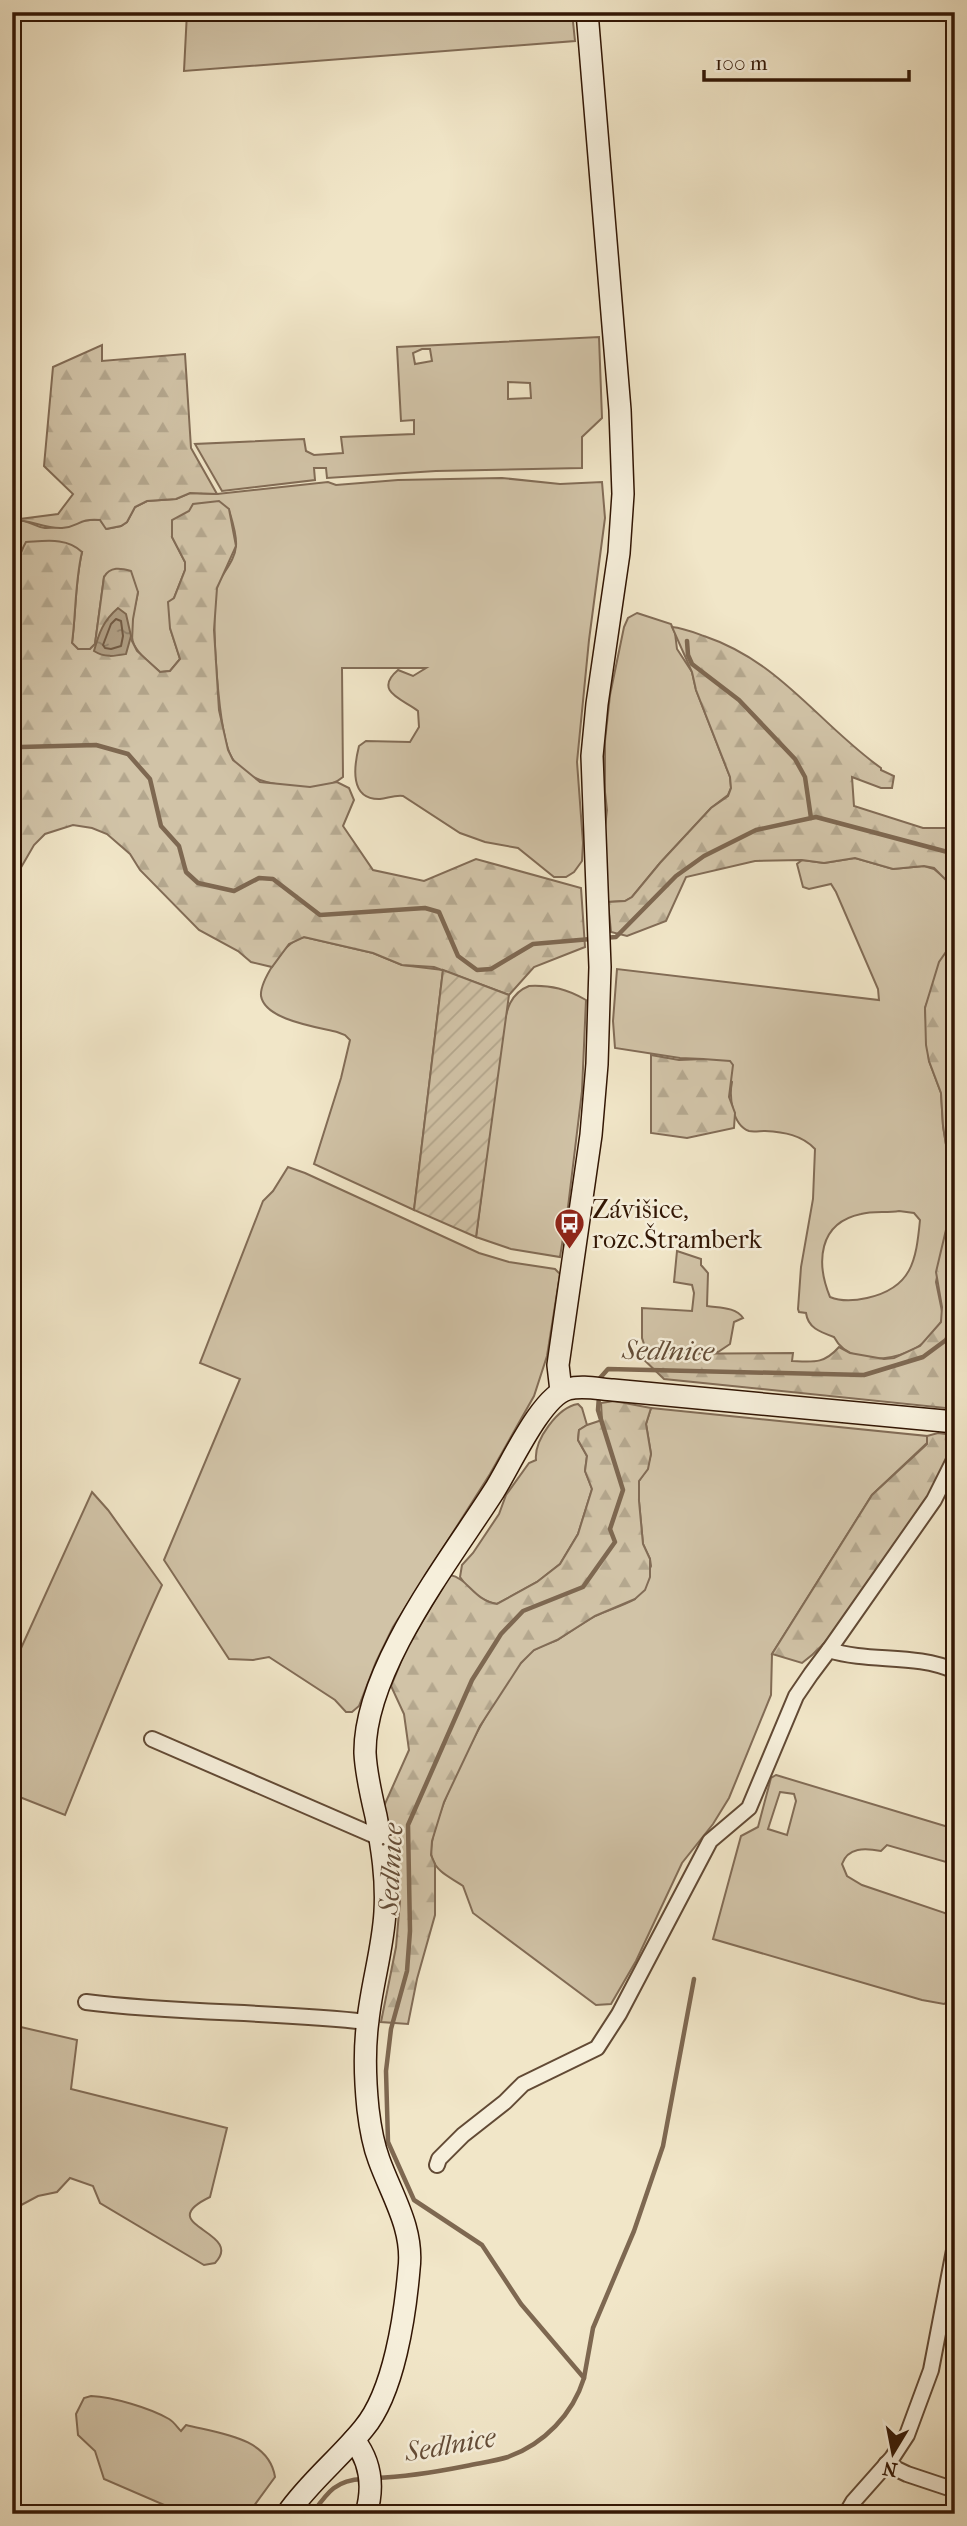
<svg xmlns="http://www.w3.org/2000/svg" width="967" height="2526" font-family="'IM FELL French Canon',serif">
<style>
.grass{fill:#d1c3a7;stroke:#826c56;stroke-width:2;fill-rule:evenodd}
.forest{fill:url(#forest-firs);stroke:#826c56;stroke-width:2}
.garden{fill:url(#garden-furrows);stroke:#826c56;stroke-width:2}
.water{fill:url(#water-ripples);stroke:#7e6851;stroke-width:2}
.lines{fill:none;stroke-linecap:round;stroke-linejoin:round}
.shore{stroke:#715a44;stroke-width:2}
.stream{stroke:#7e6851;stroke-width:4.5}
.street-casing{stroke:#624a35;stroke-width:18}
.secondary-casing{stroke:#321604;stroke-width:24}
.street{stroke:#f6efdb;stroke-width:14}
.secondary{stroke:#f6efdb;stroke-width:21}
.labels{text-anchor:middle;stroke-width:5;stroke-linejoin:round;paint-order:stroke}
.poi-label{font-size:26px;fill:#321604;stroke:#f6efdb;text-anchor:start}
.water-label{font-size:28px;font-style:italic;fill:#644d38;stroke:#f6efdb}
</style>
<defs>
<pattern id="forest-firs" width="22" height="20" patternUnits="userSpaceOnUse" patternTransform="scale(1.75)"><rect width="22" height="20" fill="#d1c3a7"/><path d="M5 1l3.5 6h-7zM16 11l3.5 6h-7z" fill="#b4a78e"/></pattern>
<pattern id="garden-furrows" width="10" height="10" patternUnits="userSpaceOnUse" patternTransform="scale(1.75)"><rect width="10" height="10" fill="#d1c3a7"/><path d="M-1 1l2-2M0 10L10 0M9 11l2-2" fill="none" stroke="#b4a78e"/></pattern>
<pattern id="water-ripples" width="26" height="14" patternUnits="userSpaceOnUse" patternTransform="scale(1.75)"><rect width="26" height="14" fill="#b09f85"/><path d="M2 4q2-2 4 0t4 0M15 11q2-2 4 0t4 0" fill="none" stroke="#90816b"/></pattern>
</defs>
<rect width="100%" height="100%" fill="#f1e6c8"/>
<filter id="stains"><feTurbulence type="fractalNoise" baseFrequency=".00286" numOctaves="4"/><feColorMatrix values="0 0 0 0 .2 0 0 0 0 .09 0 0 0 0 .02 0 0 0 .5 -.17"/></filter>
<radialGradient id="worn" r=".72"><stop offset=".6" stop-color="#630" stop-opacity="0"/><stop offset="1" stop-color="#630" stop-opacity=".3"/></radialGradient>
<!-- grass -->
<g class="grass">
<path d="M187 12H572L575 41 184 71Z"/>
<path d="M599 337 602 418 582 437V468L436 471 327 478 326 468H314L315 480 222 491 195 444 304 439 306 451 314 455 343 453 341 437 414 434V420L401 421 397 347ZM422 349H430L432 361 415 364 413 353ZM508 382 530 383 531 398 508 399Z"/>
<path d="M502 478 560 484 602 482 605 518 589 640 577 762 583 843 582 861 574 872 566 877H554L518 848 485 842 460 833 403 796C395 795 388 798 380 799 349 800 354 766 359 746L366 741 410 742 419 727 418 711C405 700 372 692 398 670L413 676 426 668H342L343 777C327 791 300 788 281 785 261 782 244 776 232 758 218 736 211 616 216 589 220 575 235 562 236 546 237 535 232 520 229 510L172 537 185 562V570L174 598 170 628 180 659 170 671 160 672C153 665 141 657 136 648 126 634 135 608 138 592L104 577 95 644 90 649H78L72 643C76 613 75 582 82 552L19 553V562L12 579V520C29 519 32 526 45 528 61 529 80 518 100 520L107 529 121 526 127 522 135 507 147 501 176 499 190 493 217 494 328 482 336 485 398 480Z"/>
<path d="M637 613 671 624 675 633 677 649 692 672 696 690 730 777 731 788 728 795 711 808 660 863 632 897 625 901 608 902 604 836 607 810 605 792V741L610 695 624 627 628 618Z"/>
<path d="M855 858 893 869 924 866 934 869 946 879 955 880V939L951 941 925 1008 929 1061 941 1093 943 1126 952 1182 949 1217 936 1282 943 1316C932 1358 854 1376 834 1337 820 1332 808 1328 806 1313L799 1312 798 1309 801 1267 813 1199 815 1149C802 1135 784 1132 765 1131 760 1131 753 1132 749 1131 732 1125 729 1096 732 1082L703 1059 680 1058 615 1048 613 1021 617 969 879 1000 878 989 836 892 831 884 809 889 803 887 797 864 802 860 824 863ZM899 1211 914 1213 920 1220C916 1261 912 1288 867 1298 854 1301 842 1302 830 1297 816 1263 818 1223 861 1214 873 1211 887 1213 899 1211Z"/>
<path d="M304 937 373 953 402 965 443 970 414 1210 314 1164 341 1078 350 1040 345 1035 337 1032C317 1027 265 1020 261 996 260 986 268 973 273 965 282 952 289 941 304 937Z"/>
<path d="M529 986C551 985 567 989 586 1000L582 1091 568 1207 560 1257 511 1249 476 1237 502 1033C506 1014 508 994 529 986Z"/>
<path d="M288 1167 305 1173 479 1253 509 1262 555 1269 560 1274 547 1356 534 1396 490 1474 393 1627 376 1662 359 1706 352 1712H346L335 1700 269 1657 253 1660 229 1659 164 1560 240 1379 200 1363 263 1201 273 1191Z"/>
<path d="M677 1251 701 1259V1265L708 1273 707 1306C720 1308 736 1307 743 1318L734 1322 730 1344 718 1352 709 1354 647 1353 642 1338V1308L692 1311 694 1293 692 1285 674 1282Z"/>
<path d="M578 1404 582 1408 587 1425 579 1430 578 1440 587 1456 585 1471 592 1489 578 1534 560 1564 537 1582 497 1604C480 1601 469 1590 460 1577L462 1565 473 1553 499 1514 506 1495 529 1463 536 1460C534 1440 558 1407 578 1404Z"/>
<path d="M651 1408 927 1436V1443L872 1495 772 1654 771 1695 729 1798 713 1824 682 1863 636 1961 611 2004 596 2005 473 1913 463 1886C452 1878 437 1873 432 1858 422 1825 505 1669 534 1650 542 1645 551 1643 559 1639 571 1631 582 1623 595 1616 608 1610 622 1606 635 1599L651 1566 650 1559 643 1544 639 1501V1481L647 1469 651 1454 646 1424Z"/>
<path d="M92 1492 108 1510 162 1585C127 1660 96 1738 65 1815L12 1794V1668Z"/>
<path d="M776 1775 955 1829 953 1864 887 1845 881 1851C865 1848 848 1847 842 1864L847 1876 862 1885 945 1913 950 1918 951 1962 948 1966 950 2000 944 2004 922 2000 713 1939 741 1836 758 1827 771 1778ZM780 1792 794 1794 796 1801 787 1835 768 1829Z"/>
<path d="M12 2025 77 2040 71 2089 227 2128 210 2197C150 2226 246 2231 215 2263L204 2265 100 2203 93 2186 70 2178 57 2192 38 2196 12 2210Z"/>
<path d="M91 2396C113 2397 150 2408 169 2419 174 2422 177 2427 181 2431L186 2425C218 2433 269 2437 275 2477L248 2514H185L104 2479 95 2451 78 2435 76 2414 84 2398Z"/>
</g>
<!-- forest -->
<g class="forest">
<path d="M102 345V361L185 354 191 448 217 494 190 493 176 499 147 501 135 507 127 522 121 526 106 529 100 520C78 518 79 527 62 528 44 529 30 519 12 520L58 514 73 494 44 466 53 367Z"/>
<path d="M219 501 229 509 236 546 217 588 214 630 219 710 228 750 233 760 260 782 310 787 337 782 349 788 354 800 343 826 373 870 424 881 476 859 581 888 585 947 534 967 509 995 434 967 402 965 373 953 304 937 289 944 272 967 251 962 238 951 199 930 140 870 130 854 107 834 92 828 73 825 45 834 34 845 12 883V579C17 566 19 554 26 542 45 541 67 537 82 552 75 581 76 613 72 643L78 649H90L95 644 104 577C110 566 121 568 131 571L138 592 133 619 132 641 137 651 160 672 170 671 180 659 170 628 168 602 174 598 185 570V562L172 537V520L189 511 193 504Z"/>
<path d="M672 627C683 628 693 632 704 636 781 662 818 723 881 768V770L894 776 892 788H881L852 777 854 806 923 828H953L955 826V880H946L934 868 924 866 893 869 855 858 824 863 802 860 755 861 686 877 666 921 627 936 611 932 608 902 625 901 632 897 660 863 711 808 728 796 731 788 730 777 696 690 692 672Z"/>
<path d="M955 939V1409L664 1379 638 1354 793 1353 792 1361C814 1362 824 1364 839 1347L850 1353 884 1359 894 1358 920 1346 941 1322 942 1307 936 1272 949 1217 952 1182 943 1126 941 1093 929 1061 926 1045 925 1008 939 962Z"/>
<path d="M651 1055 679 1060 703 1059 730 1061 733 1065 729 1097 735 1113 734 1128 687 1138 651 1133Z"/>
<path d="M614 1401 651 1408 646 1424 651 1454 648 1469 639 1481V1501L643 1544 650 1559V1577L645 1590 635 1599 595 1616 557 1640 534 1650 521 1663 480 1726 444 1802 432 1841 431 1855 435 1864V1915L417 1979 408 2024 381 2022 396 1947 400 1901 392 1837 384 1806 409 1750 404 1714 391 1686 407 1647 450 1575C468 1578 473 1600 497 1604L537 1582 560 1564 578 1534 592 1489 585 1471 587 1456 578 1440 579 1430 587 1425 602 1420 601 1403Z"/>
<path d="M938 1433 953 1435C958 1448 947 1467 940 1479 927 1502 909 1524 894 1545 868 1583 839 1636 802 1663L772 1654 872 1495 927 1444V1436Z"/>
</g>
<!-- garden -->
<path class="garden" d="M443 970 509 995 476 1237 414 1210Z"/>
<!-- water -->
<path class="water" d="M118 608 126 614 131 636 126 654C115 656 105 658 94 651 99 633 103 621 118 608Z"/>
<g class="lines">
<!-- shore -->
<path class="shore" d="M116 619 121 621 123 636 121 646 111 649 105 648 103 645 111 624Z"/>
<!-- stream -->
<g class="stream">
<path d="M687 641 688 655 692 664 739 700 795 759 805 777 811 818"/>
<path d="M12 743 21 747 96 745 128 754 150 779 161 826 179 846 186 872 198 883 234 891 259 878 273 879 320 915 425 908 439 912 458 956 477 970 491 969 533 944 591 939"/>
<path d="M603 938 616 937 676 876 704 856 756 830 816 817 955 854"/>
<path d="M600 1384V1378L608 1369 864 1375 923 1357 946 1340 955 1325"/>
<path d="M949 1415 951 1385 955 1379"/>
<path d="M947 1440 948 1428"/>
<path d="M584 2378 593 2328 634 2231 663 2146 694 1979"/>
<path d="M375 2478C405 2477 436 2472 466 2466 480 2463 495 2461 508 2457 544 2444 573 2414 584 2378L521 2304 482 2245 414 2200 388 2142 386 2071 391 2029 407 1971 410 1931 408 1825 472 1680 501 1634 523 1611 583 1587 615 1542 610 1529 623 1490 598 1410 599 1396"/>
<path d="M312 2514C327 2493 335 2480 363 2479"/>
</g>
<defs>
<g id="street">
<path d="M829 1650 934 1500 955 1458"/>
<path d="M152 1739 380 1838"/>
<path d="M86 2002C179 2014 274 2011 368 2022"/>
<path d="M437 2165 439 2159 463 2135 505 2102 523 2084 597 2048 619 2014 710 1841 749 1808 796 1696 811 1674 829 1650C870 1663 915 1653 955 1671"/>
<path d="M886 2464 907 2474 955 2490"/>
<path d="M846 2514 853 2502 892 2458 907 2435 931 2370 955 2245"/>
</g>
<g id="secondary">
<path d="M561 1391 558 1365 591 1135 597 1064 600 967 592 756 597 704 619 553 623 494 620 410 587 12"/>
<path d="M354 2440C371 2462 374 2487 366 2514"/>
<path d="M287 2514C309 2482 340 2458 364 2428 394 2392 405 2316 409 2269 414 2229 392 2196 379 2160 373 2144 370 2126 368 2109 365 2080 364 2049 368 2020 372 1983 383 1948 385 1912 387 1879 382 1848 376 1816 371 1795 366 1774 365 1753 364 1669 450 1560 494 1491 510 1466 541 1396 568 1389 582 1385 599 1389 613 1390L955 1422"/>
</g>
</defs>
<!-- street casing -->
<use href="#street" class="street-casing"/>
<!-- secondary casing -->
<use href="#secondary" class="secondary-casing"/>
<!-- street -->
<use href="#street" class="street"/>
<!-- secondary -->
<use href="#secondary" class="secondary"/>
</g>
<!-- icons -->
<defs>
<symbol id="bus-pin" viewBox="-11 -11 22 30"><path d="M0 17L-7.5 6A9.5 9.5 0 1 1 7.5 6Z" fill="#8f2418" stroke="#f6efdb"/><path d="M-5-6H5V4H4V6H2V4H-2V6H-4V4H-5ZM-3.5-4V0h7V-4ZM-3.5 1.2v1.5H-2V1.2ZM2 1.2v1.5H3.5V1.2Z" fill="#fff"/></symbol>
</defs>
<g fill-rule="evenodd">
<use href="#bus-pin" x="552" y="1206" width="35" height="47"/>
</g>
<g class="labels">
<!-- poi labels -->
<g class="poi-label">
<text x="592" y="1218">Závišice,<tspan x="592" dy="30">rozc.Štramberk</tspan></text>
</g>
<!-- water labels -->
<g class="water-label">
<text transform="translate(668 1350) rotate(1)" y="10">Sedlnice</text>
<text transform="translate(390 1869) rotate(-87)" y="10">Sedlnice</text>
<text transform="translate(450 2444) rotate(-10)" y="10">Sedlnice</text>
</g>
</g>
<!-- margin -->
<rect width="967" height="2526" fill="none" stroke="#f1e6c8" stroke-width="42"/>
<rect x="14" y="14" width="939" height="2498" fill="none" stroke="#321604" stroke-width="3.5"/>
<rect x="21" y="21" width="925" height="2484" fill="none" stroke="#321604" stroke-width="2"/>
<!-- north arrow -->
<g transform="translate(893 2453) rotate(190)" stroke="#f6efdb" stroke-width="5" paint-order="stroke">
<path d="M0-5L12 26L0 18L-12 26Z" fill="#321604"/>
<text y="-10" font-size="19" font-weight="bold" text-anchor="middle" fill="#321604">N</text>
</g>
<!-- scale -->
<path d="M704 70v10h205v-10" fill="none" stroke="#321604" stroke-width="3.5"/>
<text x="715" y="70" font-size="21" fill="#321604" stroke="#f6efdb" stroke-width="5" paint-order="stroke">100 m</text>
<rect width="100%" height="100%" filter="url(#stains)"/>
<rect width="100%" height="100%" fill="url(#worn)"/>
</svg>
